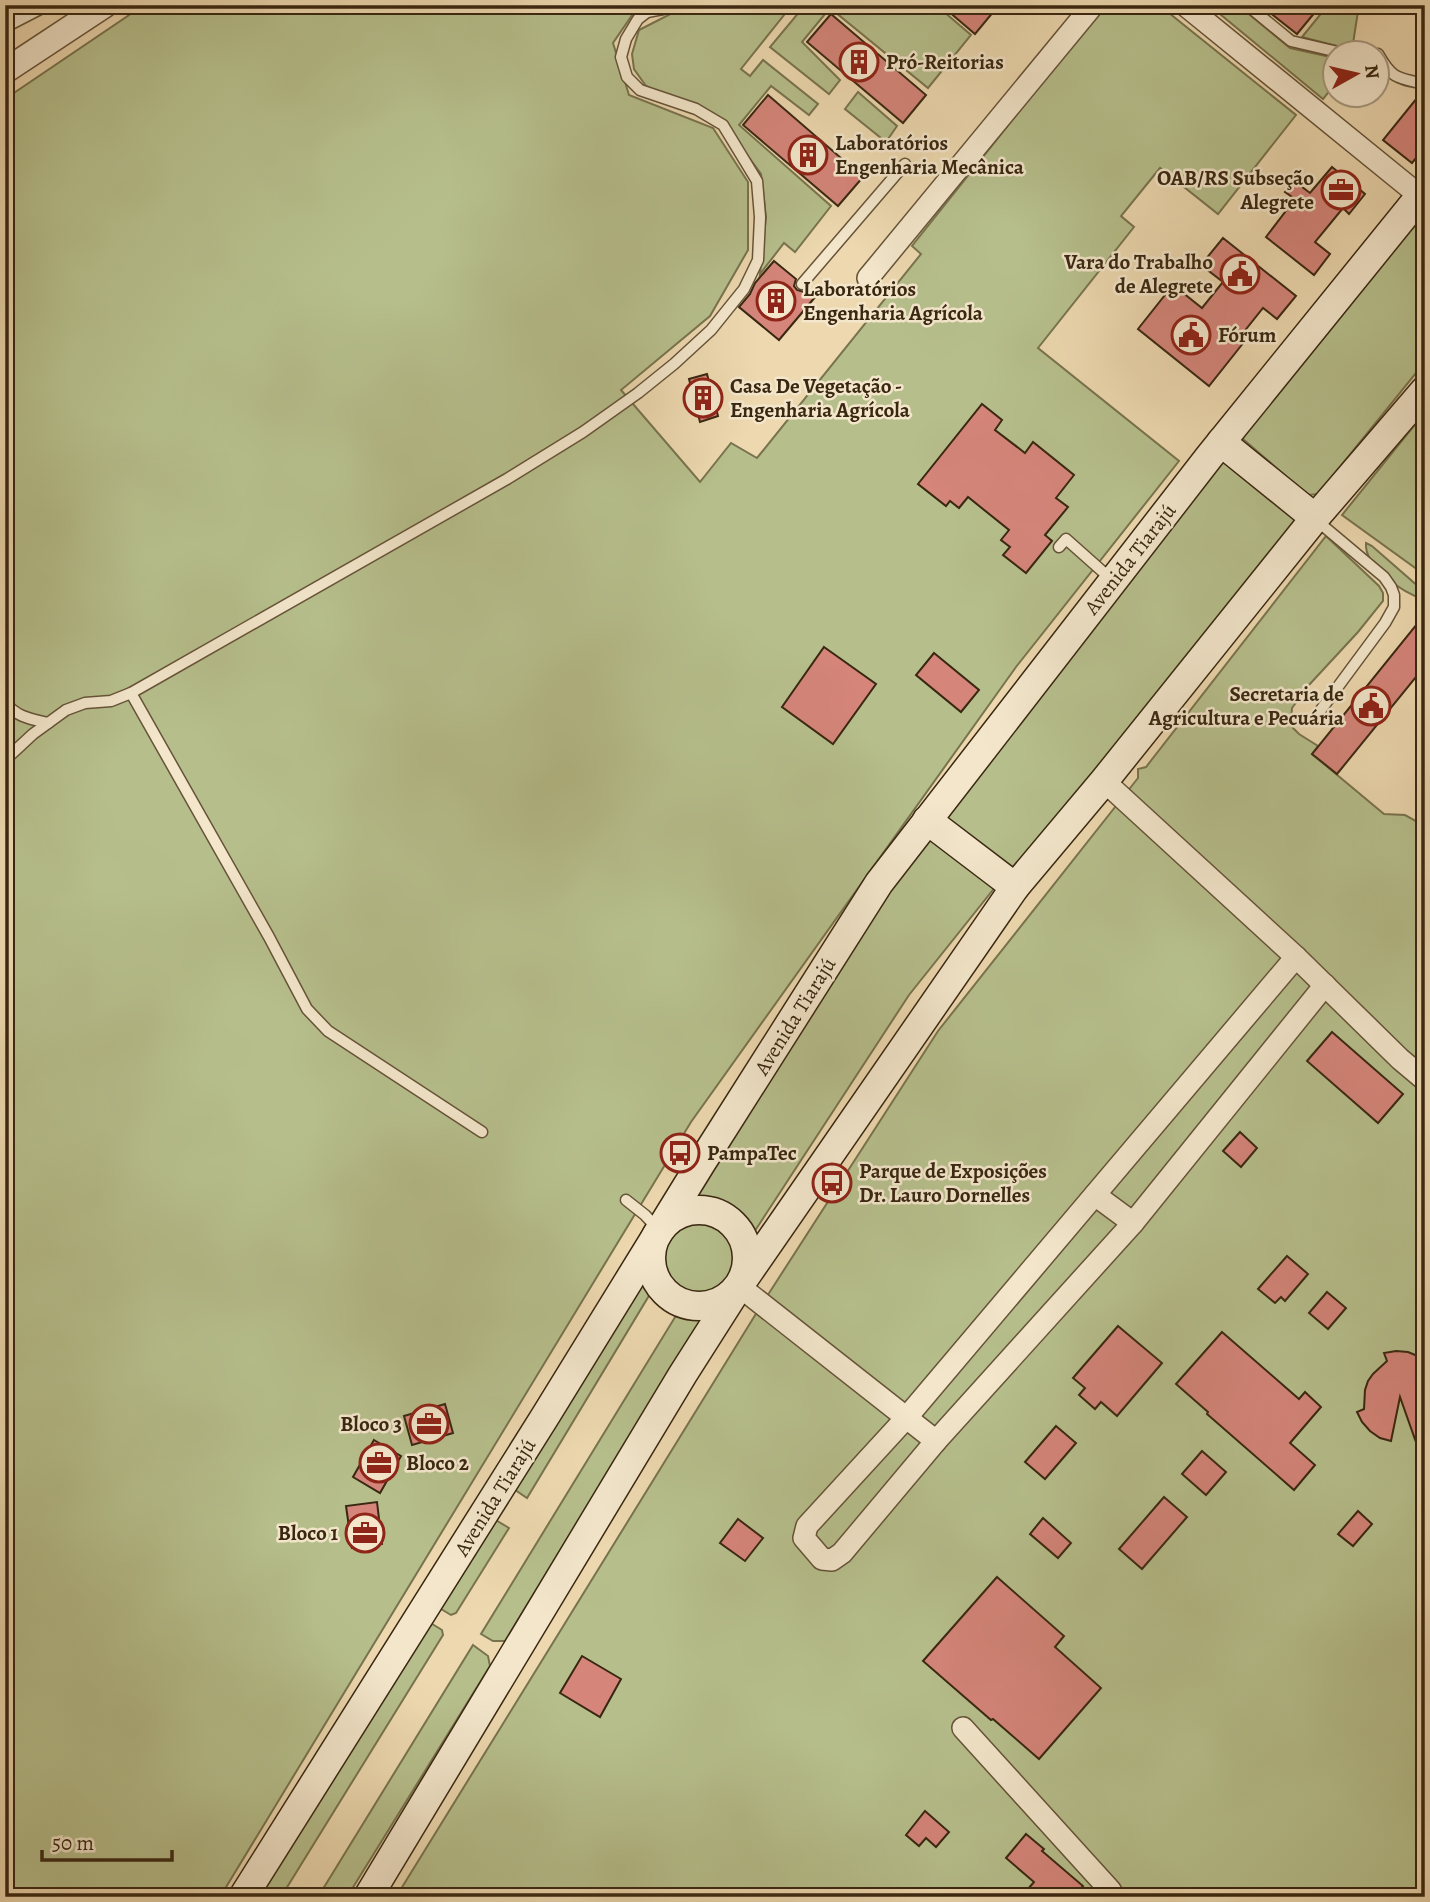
<svg xmlns="http://www.w3.org/2000/svg" width="1430" height="1902" font-family="Alegreya,serif">
<style>
.green{fill:#b6bf8c;stroke:#78734e;stroke-width:2}
.building{fill:#d5857a;stroke:#392711;stroke-width:2}
.lines{fill:none;stroke-linecap:round;stroke-linejoin:round}
.service-casing{stroke:#665338;stroke-width:13}
.minor-casing{stroke:#665338;stroke-width:24}
.tertiary-casing{stroke:#665338;stroke-width:27}
.secondary-casing{stroke:#392711;stroke-width:31}
.service{stroke:#f3e6cb;stroke-width:10}
.minor{stroke:#f3e6cb;stroke-width:21}
.tertiary{stroke:#f3e6cb;stroke-width:24}
.secondary{stroke:#f3e6cb;stroke-width:28}
.labels{text-anchor:middle;stroke-width:5;stroke-linejoin:round;paint-order:stroke}
.poi-label{font-size:21px;font-weight:bold;fill:#392711;stroke:#f3e6cb;text-anchor:start}
.street-label{font-size:21px;fill:#392711;stroke:#f3e6cb}
</style>
<rect width="100%" height="100%" fill="#edd8af"/>
<filter id="stains"><feTurbulence type="fractalNoise" baseFrequency=".00286" numOctaves="4"/><feColorMatrix values="0 0 0 0 .2 0 0 0 0 .09 0 0 0 0 .02 0 0 0 .5 -.17"/></filter>
<radialGradient id="worn" r=".72"><stop offset=".6" stop-color="#630" stop-opacity="0"/><stop offset="1" stop-color="#630" stop-opacity=".3"/></radialGradient>
<!-- green -->
<g class="green">
<path d="M144 5H639L613 43 629 95 713 128 748 182V250L710 316 621 390 700 482 731 443 757 458 921 254 912 246 1104 5H1159L1296 115 1218 214 1160 168 1121 216 1134 227 1038 348 1179 461 1016 667 691 1122 220 1897H5V99Z"/>
<path d="M688 5H792L741 69 750 76 763 60 818 104 809 115 771 86 739 125 831 206 795 252 784 243 760 274 766 217 761 174 724 124 646 86 634 69 632 54 639 30Z"/>
<path d="M805 5H936L971 35 928 88 830 8 802 42 840 80 829 94 770 47Z"/>
<path d="M1209 5H1238L1290 48 1335 58V84L1323 99Z"/>
<path d="M1328 5H1359L1352 50 1302 37Z"/>
<path d="M858 92 897 126 886 142 845 109Z"/>
<path d="M1425 208V362L1318 494 1308 495 1243 439 1244 429Z"/>
<path d="M1425 412V575L1342 515Z"/>
<path d="M1223 457 1297 518 1016 870 1005 872 944 818Z"/>
<path d="M1326 536 1379 586 1383 593V601L1358 632 1309 685 1292 708 1291 720 1293 728 1299 734 1318 746 1312 754 1384 814 1405 815 1425 826V1897H396L762 1304 938 1031 1138 778V769L1146 767Z"/>
<path d="M1366 543 1372 546 1419 587 1425 589V600C1404 593 1364 568 1366 543Z"/>
<path d="M926 834 996 886 909 995 747 1243C732 1209 721 1202 683 1203Z"/>
<circle cx="699" cy="1258" r="34"/>
<path d="M646 1265 653 1289 527 1498 508 1485Z"/>
<path d="M680 1309 698 1312 707 1311 505 1641H493L481 1634Z"/>
<path d="M489 1516 509 1528 456 1613 451 1615 436 1606Z"/>
<path d="M429 1622 442 1630 443 1635 281 1897H252Z"/>
<path d="M473 1645 488 1656 490 1666 347 1897H318Z"/>
</g>
<!-- building -->
<g class="building">
<path d="M941 5H999L975 34Z"/>
<path d="M1260 5H1309L1316 11 1297 34Z"/>
<path d="M831 14 926 95 903 123 807 42Z"/>
<path d="M768 95 863 177 838 206 743 125Z"/>
<path d="M1417 98 1425 105V147L1412 163 1383 140Z"/>
<path d="M1332 167 1365 194 1349 214 1343 208 1315 242 1330 254 1314 275 1266 237 1295 199 1285 192 1294 181 1310 193Z"/>
<path d="M1223 238 1296 296 1277 319 1263 308 1239 338 1244 342 1209 386 1138 329 1173 285 1202 308 1223 282 1201 265Z"/>
<path d="M774 261 796 279 794 286 797 290 804 292 808 289 816 296 779 340 739 307 750 294 755 283Z"/>
<path d="M707 374 718 416 700 422 689 379Z"/>
<path d="M982 404 1002 420 995 430 1025 453 1033 442 1074 475 1056 498 1068 507 1045 535 1052 541 1026 573 1003 555 1010 547 1001 540 1009 530 968 497 959 508 950 501 946 506 918 484Z"/>
<path d="M1425 614V666L1337 774 1312 754Z"/>
<path d="M824 647 876 684 833 744 782 707Z"/>
<path d="M934 653 979 690 961 712 916 675Z"/>
<path d="M1332 1032 1403 1094 1378 1123 1307 1061Z"/>
<path d="M1240 1132 1257 1148 1241 1167 1223 1151Z"/>
<path d="M1287 1256 1308 1274 1285 1301 1281 1297 1275 1303 1258 1289Z"/>
<path d="M1327 1292 1346 1308 1328 1329 1309 1313Z"/>
<path d="M1118 1326 1162 1363 1117 1416 1101 1402 1095 1409 1079 1395 1085 1388 1073 1378Z"/>
<path d="M1222 1332 1299 1399 1305 1392 1321 1407 1290 1443 1315 1465 1294 1490 1207 1414 1208 1412 1176 1384Z"/>
<path d="M1396 1351 1408 1352 1425 1359V1462H1423L1400 1397 1391 1441 1380 1438 1370 1431 1362 1422 1357 1412 1364 1409 1365 1390 1368 1381 1373 1374 1387 1361 1384 1353Z"/>
<path d="M445 1404 453 1433 412 1445 404 1416Z"/>
<path d="M1056 1426 1076 1443 1045 1479 1025 1462Z"/>
<path d="M374 1440 401 1456 380 1493 353 1477Z"/>
<path d="M1202 1451 1226 1472 1206 1495 1182 1474Z"/>
<path d="M1164 1497 1187 1517 1142 1569 1119 1549Z"/>
<path d="M377 1502 382 1544 352 1548 346 1506Z"/>
<path d="M1358 1511 1372 1524 1353 1546 1338 1534Z"/>
<path d="M1043 1518 1071 1543 1058 1558 1030 1534Z"/>
<path d="M738 1519 763 1538 745 1561 720 1543Z"/>
<path d="M997 1577 1064 1636 1055 1647 1101 1688 1039 1759 993 1719 991 1720 923 1661Z"/>
<path d="M582 1656 621 1679 600 1717 560 1693Z"/>
<path d="M925 1811 949 1832 936 1847 926 1838 919 1846 906 1835Z"/>
<path d="M1026 1834 1044 1849 1042 1851 1083 1886 1074 1897H1021L1034 1882 1006 1858Z"/>
</g>
<g class="lines">
<defs>
<g id="service">
<path d="M1247 5 1291 41 1338 52"/>
<path d="M647 12 663 9 671 5"/>
<path d="M1378 54C1392 79 1397 78 1425 84"/>
<path d="M802 284 905 164"/>
<path d="M1316 520 1384 577 1391 587 1394 595V607L1385 623 1320 711"/>
<path d="M1059 547 1066 539 1111 579"/>
<path d="M131 693 269 937 307 1009 328 1031 482 1132"/>
<path d="M5 702C16 717 31 719 48 723"/>
<path d="M5 760 33 734 66 710 85 703 111 701 131 693 507 479 583 432 638 393 674 364 711 330 744 289 758 260 760 217 757 181 723 125 696 109 640 90 627 77 621 57 626 39 638 19 647 12 652 5"/>
<path d="M626 1200 645 1215 658 1229"/>
</g>
<g id="minor">
<path d="M1185 5 1420 196"/>
<path d="M5 21 36 5"/>
<path d="M868 278 1093 5"/>
<path d="M1104 781 1296 957 1400 1059 1425 1080"/>
<path d="M1296 957 907 1417 807 1526 804 1538 822 1559 832 1560 842 1553 936 1441 1133 1223 1325 985"/>
<path d="M1095 1195 1133 1223"/>
<path d="M739 1286 936 1441"/>
<path d="M963 1728 1110 1890 1114 1897"/>
</g>
<path id="tertiary" d="M5 71 105 5"/>
<g id="secondary">
<path d="M1221 442 1315 518"/>
<path d="M927 820 1015 887"/>
<circle cx="699" cy="1258" r="48"/>
<path d="M243 1897 546 1415 700 1165 879 883 1209 457 1425 190"/>
<path d="M368 1897 683 1374 739 1286 1015 887 1104 781 1315 518 1425 390"/>
</g>
</defs>
<!-- service casing -->
<use href="#service" class="service-casing"/>
<!-- minor casing -->
<use href="#minor" class="minor-casing"/>
<!-- tertiary casing -->
<use href="#tertiary" class="tertiary-casing"/>
<!-- secondary casing -->
<use href="#secondary" class="secondary-casing"/>
<!-- service -->
<use href="#service" class="service"/>
<!-- minor -->
<use href="#minor" class="minor"/>
<!-- tertiary -->
<use href="#tertiary" class="tertiary"/>
<!-- secondary -->
<use href="#secondary" class="secondary"/>
</g>
<!-- icons -->
<defs>
<symbol id="building-ring" viewBox="-11 -11 22 22"><circle r="9.5" fill="#f3e6cb" stroke="#8f2418" stroke-width="1.5"/><path d="M-4-6H4V6H1V3H-1V6H-4ZM-2.5-4.3h1.7v1.8h-1.7ZM.8-4.3h1.7v1.8H.8ZM-2.5-1h1.7V.8h-1.7ZM.8-1h1.7V.8H.8Z" fill="#8f2418"/></symbol>
<symbol id="office-ring" viewBox="-11 -11 22 22"><circle r="9.5" fill="#f3e6cb" stroke="#8f2418" stroke-width="1.5"/><path d="M-6-3h4V-5.5h4V-3h4V5H-6ZM-1-4.5V-3h2v-1.5ZM-6 0V1H6V0Z" fill="#8f2418"/></symbol>
<symbol id="civic-ring" viewBox="-11 -11 22 22"><circle r="9.5" fill="#f3e6cb" stroke="#8f2418" stroke-width="1.5"/><path d="M-.6-6.5H3V-4.5H.6V-3L4-1V1h2V6H-6V1h2V-1L-.6-3ZM-1.2 2.5V6h2.4V2.5Z" fill="#8f2418"/></symbol>
<symbol id="bus-ring" viewBox="-11 -11 22 22"><circle r="9.5" fill="#f3e6cb" stroke="#8f2418" stroke-width="1.5"/><path d="M-5-6H5V4H4V6H2V4H-2V6H-4V4H-5ZM-3.5-4V0h7V-4ZM-3.5 1.2v1.5H-2V1.2ZM2 1.2v1.5H3.5V1.2Z" fill="#8f2418"/></symbol>
</defs>
<g fill-rule="evenodd">
<use href="#building-ring" x="837" y="40" width="44" height="44"/>
<use href="#building-ring" x="786" y="133" width="44" height="44"/>
<use href="#office-ring" x="1319" y="168" width="44" height="44"/>
<use href="#civic-ring" x="1218" y="252" width="44" height="44"/>
<use href="#building-ring" x="754" y="279" width="44" height="44"/>
<use href="#civic-ring" x="1169" y="313" width="44" height="44"/>
<use href="#building-ring" x="681" y="376" width="44" height="44"/>
<use href="#civic-ring" x="1349" y="684" width="44" height="44"/>
<use href="#bus-ring" x="658" y="1131" width="44" height="44"/>
<use href="#bus-ring" x="810" y="1161" width="44" height="44"/>
<use href="#office-ring" x="407" y="1402" width="44" height="44"/>
<use href="#office-ring" x="357" y="1441" width="44" height="44"/>
<use href="#office-ring" x="343" y="1511" width="44" height="44"/>
</g>
<g class="labels">
<!-- poi labels -->
<g class="poi-label">
<text x="886" y="69">Pró-Reitorias</text>
<text x="835" y="150">Laboratórios<tspan x="835" dy="24">Engenharia Mecânica</tspan></text>
<text x="1314" y="185" text-anchor="end">OAB/RS Subseção<tspan x="1314" dy="24">Alegrete</tspan></text>
<text x="1213" y="269" text-anchor="end">Vara do Trabalho<tspan x="1213" dy="24">de Alegrete</tspan></text>
<text x="803" y="296">Laboratórios<tspan x="803" dy="24">Engenharia Agrícola</tspan></text>
<text x="1218" y="342">Fórum</text>
<text x="730" y="393">Casa De Vegetação -<tspan x="730" dy="24">Engenharia Agrícola</tspan></text>
<text x="1344" y="701" text-anchor="end">Secretaria de<tspan x="1344" dy="24">Agricultura e Pecuária</tspan></text>
<text x="707" y="1160">PampaTec</text>
<text x="859" y="1178">Parque de Exposições<tspan x="859" dy="24">Dr. Lauro Dornelles</tspan></text>
<text x="402" y="1431" text-anchor="end">Bloco 3</text>
<text x="406" y="1470">Bloco 2</text>
<text x="338" y="1540" text-anchor="end">Bloco 1</text>
</g>
<!-- street labels -->
<g class="street-label">
<text transform="translate(1130 559) rotate(-52)" y="7">Avenida Tiarajú</text>
<text transform="translate(795 1016) rotate(-58)" y="7">Avenida Tiarajú</text>
<text transform="translate(495 1497) rotate(-58)" y="7">Avenida Tiarajú</text>
</g>
</g>
<!-- margin -->
<rect width="1430" height="1902" fill="none" stroke="#edd8af" stroke-width="28"/>
<rect x="7" y="7" width="1416" height="1888" fill="none" stroke="#392711" stroke-width="3.5"/>
<rect x="14" y="14" width="1402" height="1874" fill="none" stroke="#392711" stroke-width="2"/>
<!-- north arrow -->
<g transform="translate(1356 74) rotate(82)"><circle r="33" fill="#f3e6cb" stroke="#a99a81" stroke-width="2"/>
<path d="M0-5L12 26L0 18L-12 26Z" fill="#8f2418"/>
<text y="-10" font-size="19" font-weight="bold" text-anchor="middle" fill="#392711">N</text>
</g>
<!-- scale -->
<path d="M42 1850v10h130v-10" fill="none" stroke="#392711" stroke-width="3.5"/>
<text x="52" y="1850" font-size="21" fill="#392711" stroke="#f3e6cb" stroke-width="5" paint-order="stroke">50 m</text>
<rect width="100%" height="100%" filter="url(#stains)"/>
<rect width="100%" height="100%" fill="url(#worn)"/>
</svg>
